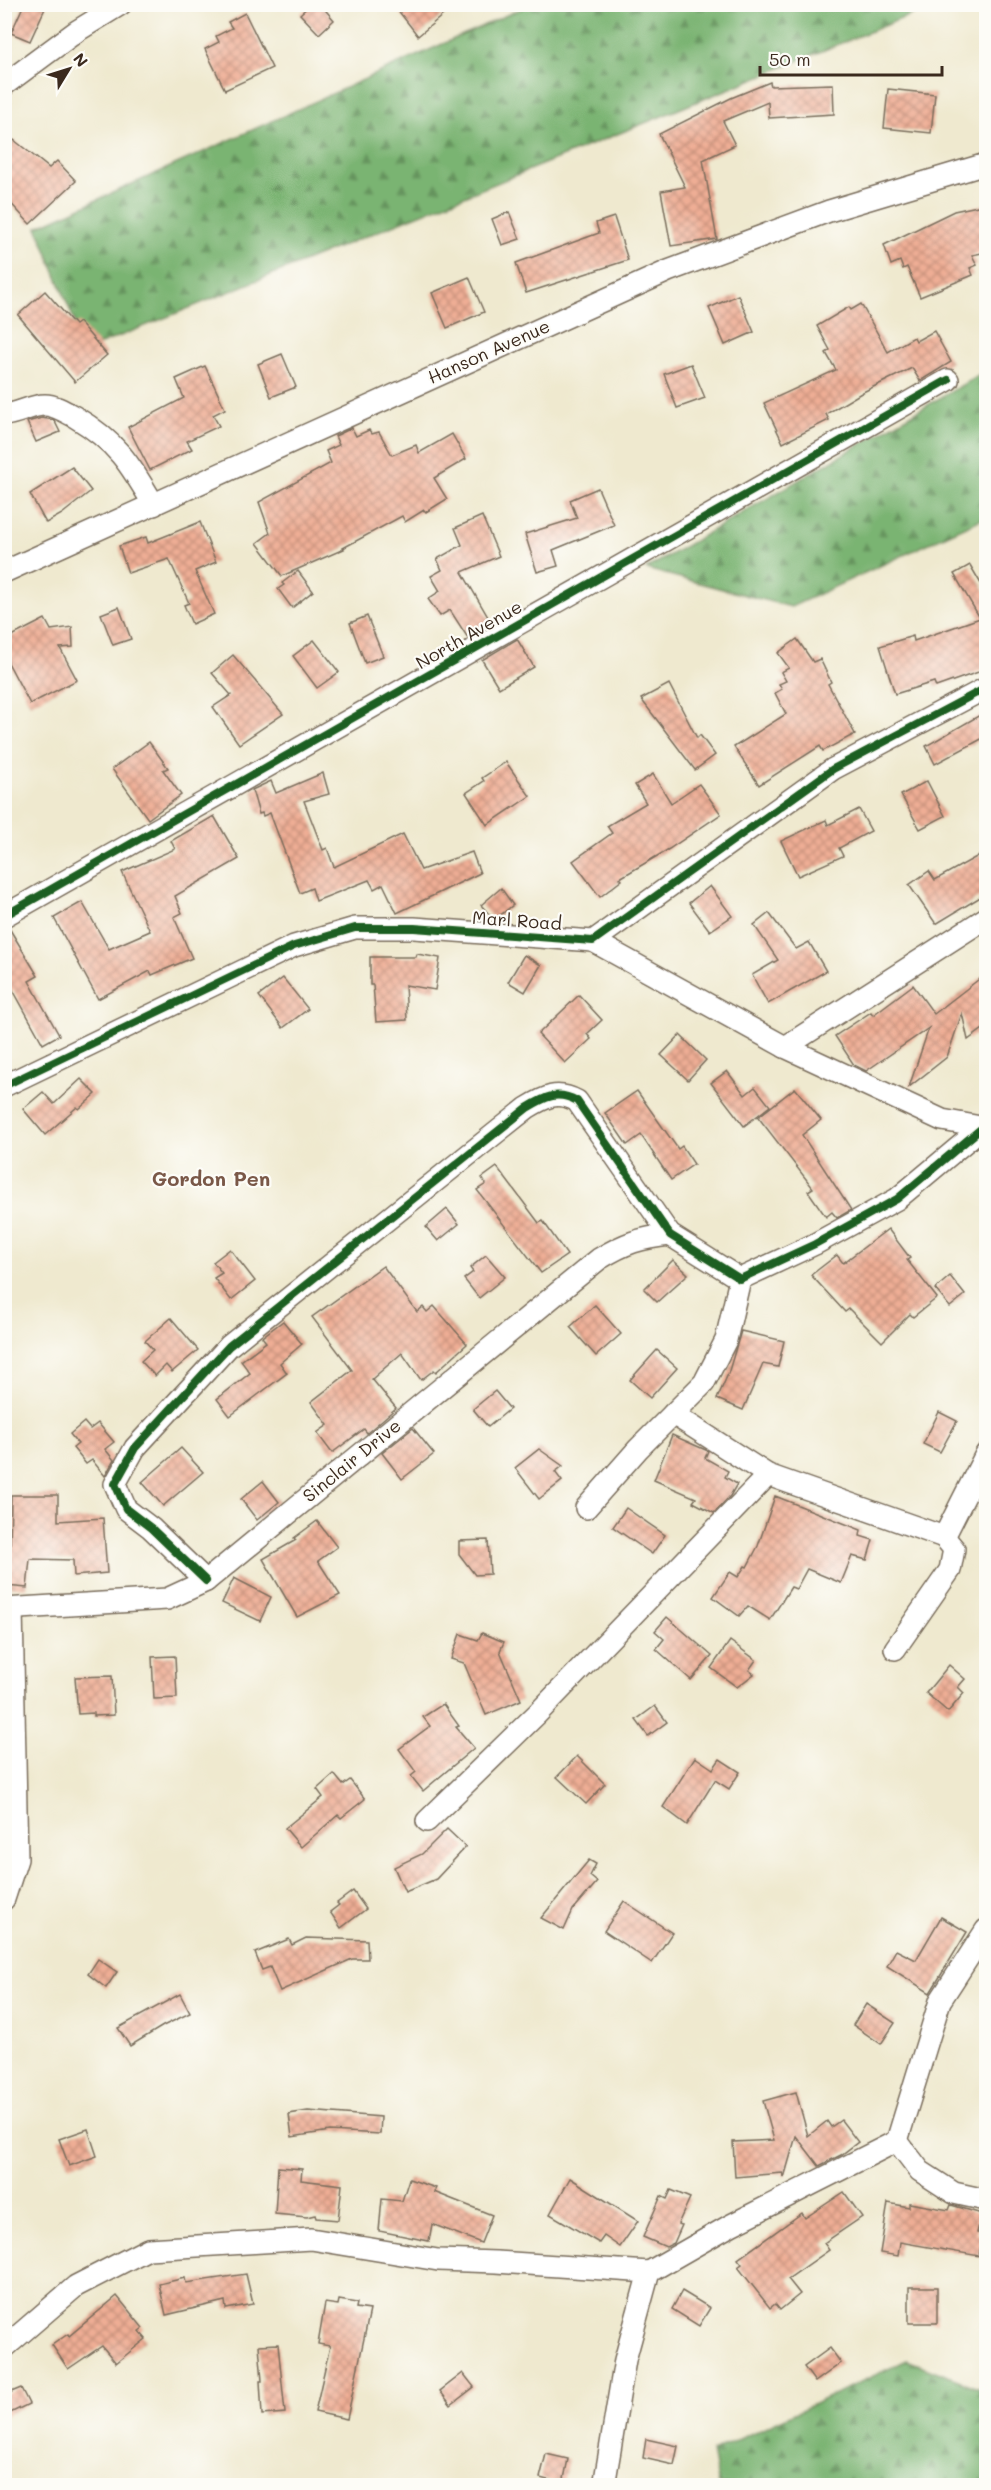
<svg xmlns="http://www.w3.org/2000/svg" width="991" height="2490" font-family="Mali,sans-serif">
<style>
.forest{fill:url(#forest-firs);stroke:#5a6f48;stroke-width:1.5}
.building{fill:url(#building-cross-hatch)}
.lines{fill:none;stroke-linecap:round;stroke-linejoin:round}
.street-casing{stroke:#7a6d5c;stroke-width:24}
.street{stroke:#fff;stroke-width:21}
.cycleway-casing{stroke:#fdfcf7;stroke-width:11}
.cycleway{stroke:#1b5e20;stroke-width:8}
.labels{text-anchor:middle;stroke-width:4.5;stroke-linejoin:round;paint-order:stroke}
.street-label{font-size:18px;fill:#3b2a1e;stroke:#fdfcf7}
.neighbourhood-label{font-size:20px;font-weight:bold;fill:#7a5848;stroke:#fdfcf7}
</style>
<defs>
<pattern id="forest-firs" width="22" height="20" patternUnits="userSpaceOnUse" patternTransform="scale(1.5)"><rect width="22" height="20" fill="#7ab472"/><path d="M5 1l3.5 6h-7zM16 11l3.5 6h-7z" fill="#65935d"/></pattern>
<pattern id="building-cross-hatch" width="8" height="8" patternUnits="userSpaceOnUse" patternTransform="scale(1.5)"><rect width="8" height="8" fill="#efae95"/><path d="M0 0l8 8M0 8l8-8" fill="none" stroke="#c38e79"/></pattern>
</defs>
<rect width="100%" height="100%" fill="#fdfcf7"/>
<filter id="ink" filterUnits="userSpaceOnUse"><feTurbulence type="fractalNoise" baseFrequency=".0167" numOctaves="2"/><feDisplacementMap in="SourceGraphic" scale="12" xChannelSelector="R" yChannelSelector="G"/><feConvolveMatrix kernelMatrix="1 2 1 2 8 2 1 2 1" color-interpolation-filters="sRGB"/></filter>
<filter id="wash" filterUnits="userSpaceOnUse"><feTurbulence type="fractalNoise" baseFrequency=".008" numOctaves="4" result="noise"/><feDisplacementMap in="SourceGraphic" scale="24" xChannelSelector="R" yChannelSelector="G"/><feGaussianBlur stdDeviation="1.35" result="paint"/><feColorMatrix in="noise" values="0 0 0 0 0 0 0 0 0 0 0 0 0 0 0 0 0 1.4 0 .05"/><feComposite in="paint" operator="in"/></filter>
<g filter="url(#wash)">
<rect width="100%" height="100%" fill="#efe9cf"/>
<!-- forest -->
<g class="forest">
<path d="M529 5H935L86 350 37 227Z"/>
<path d="M986 371V517L791 607 646 569Z"/>
<path d="M907 2360 986 2391V2485H719L712 2452Z"/>
</g>
<g id="blocks">
<!-- building -->
<g class="building">
<path d="M24 4H47L30 41 11 33Z"/>
<path d="M311 4H320L334 20 319 34 300 14Z"/>
<path d="M393 4H456L418 36Z"/>
<path d="M245 13 272 68 225 90 205 49 219 42 216 36 232 28 228 22Z"/>
<path d="M770 82 771 86 833 84 834 114 769 118 768 102 723 121 735 145 703 160 717 239 671 246 661 191 685 187 659 134 731 98Z"/>
<path d="M888 89 935 94 931 133 884 128Z"/>
<path d="M14 140 49 168 57 161 76 181 30 224 4 196V153Z"/>
<path d="M987 204V252L972 255 977 265 970 268 973 275 920 297 907 267 903 269 900 261 891 265 884 245 954 211Z"/>
<path d="M509 212 520 239 502 245 492 219Z"/>
<path d="M614 217 628 260 526 293 516 263 599 233 596 223Z"/>
<path d="M469 277 484 312 447 328 432 293Z"/>
<path d="M45 291 75 325 79 322 107 355 75 382 18 315Z"/>
<path d="M738 295 754 332 725 345 709 308Z"/>
<path d="M861 304 888 352 914 337 916 341 934 331 951 362 920 381 912 368 863 392 826 414 829 420 783 443 764 403 836 370 826 353 830 350 817 326 849 307 851 310Z"/>
<path d="M282 354 296 387 271 397 258 364Z"/>
<path d="M691 364 705 398 677 408 664 374Z"/>
<path d="M205 366 225 409 213 415 219 426 187 441 192 449 150 470 128 427 184 398 176 379Z"/>
<path d="M42 418 54 420 60 432 36 442 27 422Z"/>
<path d="M352 428 356 436 369 430 372 434 379 432 392 455 416 445 419 453 452 434 466 459 434 478 447 499 426 512 424 510 405 522 402 516 343 548 344 549 282 576 257 543 270 533 259 502 331 463 326 451 339 445 335 436Z"/>
<path d="M72 467 91 491 62 514 46 523 30 494Z"/>
<path d="M598 488 614 525 553 550 558 566 537 572 525 534 577 518 570 500Z"/>
<path d="M482 516 499 556 462 572 492 624 468 638 450 610 440 616 428 599 440 591 431 576 442 570 437 559 462 545 455 528Z"/>
<path d="M200 522 216 562 195 571 214 614 192 624 184 605 189 603 169 559 128 573 119 546 146 537 148 543Z"/>
<path d="M970 565 987 594V669L936 687 934 682 895 694 880 646 913 636 914 641 980 618 954 574Z"/>
<path d="M298 571 313 591 292 608 278 589 284 585 282 583Z"/>
<path d="M119 607 131 639 113 645 101 614Z"/>
<path d="M367 616 383 656 365 663 350 623Z"/>
<path d="M45 619 51 630 72 627 73 647 60 648 77 680 30 704 4 655V640Z"/>
<path d="M517 639 534 667 499 688 482 660Z"/>
<path d="M797 639 813 662 820 659 831 682 828 684 855 734 823 751 820 746 759 785 734 747 786 714 775 693 782 689 779 684 786 681 781 672 789 668 778 653Z"/>
<path d="M314 640 339 672 317 688 293 656Z"/>
<path d="M233 655 283 714 239 744 213 707 231 695 212 673Z"/>
<path d="M669 684 697 738 700 735 715 755 695 770 641 699Z"/>
<path d="M987 711V736L935 764 926 746Z"/>
<path d="M149 742 168 768 163 770 181 795 148 819 112 769Z"/>
<path d="M506 762 530 796 487 825 466 793 484 781 482 778Z"/>
<path d="M323 773 329 794 304 801 323 850 327 848 334 867 403 834 421 870 472 852 480 873 397 913 383 884 374 889 369 880 316 901 312 888 300 893 270 813 263 816 262 813 259 814 252 790 271 781 276 793Z"/>
<path d="M653 774 671 803 699 784 721 814 669 849 620 878 622 880 600 897 573 861 612 833 607 826 646 803 635 785Z"/>
<path d="M927 781 945 816 920 829 901 795Z"/>
<path d="M859 809 871 831 839 848 843 856 798 876 781 841 826 820 828 825Z"/>
<path d="M214 816 239 859 175 896 182 913 174 917 192 958 152 975 150 971 98 999 54 918 82 902 109 949 150 931 122 872 175 849 171 841Z"/>
<path d="M987 851V893L936 924 909 885 929 871 935 880Z"/>
<path d="M710 886 732 916 710 931 689 903Z"/>
<path d="M501 888 513 905 494 920 481 905Z"/>
<path d="M769 913 796 949 809 942 826 971 768 1004 752 975 778 960 754 925Z"/>
<path d="M9 928 38 976 29 981 59 1035 43 1044 13 990 4 996V929Z"/>
<path d="M417 954 440 958 435 990 405 985 407 1020 376 1022 373 985H370V957H416Z"/>
<path d="M524 955 541 965 525 992 508 982Z"/>
<path d="M987 973V1026L968 1040 962 1013 947 1057 909 1087 929 1028 866 1071 854 1065 835 1036 871 1012 873 1015 913 985 934 1014Z"/>
<path d="M283 978 308 1009 283 1028 259 996Z"/>
<path d="M579 995 602 1020 587 1034 591 1039 565 1063 538 1034Z"/>
<path d="M680 1035 706 1060 688 1080 661 1055Z"/>
<path d="M727 1071 745 1095 755 1087 770 1106 744 1126 711 1083Z"/>
<path d="M81 1079 96 1094 79 1109 77 1107 45 1135 23 1109 43 1092 54 1104Z"/>
<path d="M795 1088 821 1120 802 1135 851 1210 837 1218 832 1212 826 1217 808 1191 813 1188 758 1117Z"/>
<path d="M637 1091 678 1149 682 1146 694 1164 671 1180 641 1135 627 1145 605 1113Z"/>
<path d="M497 1167 539 1223 543 1221 567 1255 541 1273 477 1190 486 1184 482 1178Z"/>
<path d="M447 1209 459 1224 438 1241 426 1227Z"/>
<path d="M888 1229 910 1258 907 1260 937 1298 913 1317 910 1314 882 1342 849 1309 845 1312 811 1275 837 1255 843 1263Z"/>
<path d="M230 1249 255 1281 231 1300 214 1278 222 1273 213 1262Z"/>
<path d="M486 1255 505 1277 479 1298 464 1279 473 1272 470 1268Z"/>
<path d="M673 1260 688 1274 657 1302 644 1289Z"/>
<path d="M383 1266 417 1312 423 1307 427 1312 434 1306 467 1344 436 1372 434 1370 421 1380 402 1353 372 1379 396 1408 367 1433 364 1429 332 1453 317 1433 328 1425 311 1402 352 1370 312 1317Z"/>
<path d="M950 1276 965 1295 950 1307 935 1289Z"/>
<path d="M595 1305 621 1334 596 1356 570 1327Z"/>
<path d="M171 1318 198 1350 172 1372 166 1365 155 1376 141 1361 153 1350 145 1341Z"/>
<path d="M283 1321 302 1344 280 1363 287 1373 230 1416 217 1399 250 1373 241 1361 266 1342 262 1337Z"/>
<path d="M741 1331 784 1341 778 1367 763 1364 743 1410 717 1399 728 1374Z"/>
<path d="M657 1350 677 1368 650 1398 630 1380Z"/>
<path d="M495 1391 510 1409 488 1427 473 1409Z"/>
<path d="M939 1412 957 1421 940 1452 923 1444Z"/>
<path d="M84 1422 90 1429 98 1423 114 1442 105 1449 114 1460 105 1476 92 1460 86 1464 73 1448 78 1444 70 1434Z"/>
<path d="M413 1428 434 1454 402 1479 382 1453Z"/>
<path d="M672 1435 708 1451 705 1458 728 1471 725 1477 737 1484 730 1496 714 1513 693 1502 696 1498 654 1480Z"/>
<path d="M181 1448 203 1472 163 1506 142 1482Z"/>
<path d="M539 1449 563 1466 555 1472 562 1481 539 1499 515 1468Z"/>
<path d="M263 1481 279 1502 257 1520 241 1499Z"/>
<path d="M11 1495H58V1521L103 1518 107 1573 74 1576 73 1560 30 1559 27 1588 6 1586 9 1555 10 1556Z"/>
<path d="M775 1496 861 1530 860 1536 873 1540 867 1560 852 1556 841 1583 807 1569 796 1589 791 1587 770 1620 748 1606 739 1616 713 1597 730 1572 738 1577 745 1566 747 1567 758 1546Z"/>
<path d="M626 1508 665 1535 652 1554 613 1527Z"/>
<path d="M317 1521 337 1547 318 1561 340 1595 297 1617 263 1559 296 1540 294 1538Z"/>
<path d="M488 1540 490 1574 475 1575 459 1554V1541Z"/>
<path d="M234 1578 271 1597 260 1621 222 1603Z"/>
<path d="M667 1617 712 1656 691 1680 656 1649 664 1639 655 1631Z"/>
<path d="M482 1633 504 1642 500 1651 521 1700 486 1715 464 1663 451 1659 460 1634 478 1640Z"/>
<path d="M730 1641 756 1660 749 1670 754 1674 737 1687 711 1668Z"/>
<path d="M175 1656 177 1698 154 1699 152 1657Z"/>
<path d="M949 1665 965 1679 958 1687 964 1693 948 1712 926 1693Z"/>
<path d="M112 1676 114 1715 94 1716V1713L78 1714 75 1677Z"/>
<path d="M443 1704 459 1726 456 1727 474 1748 423 1791 411 1776 416 1772 399 1749 430 1726 423 1717Z"/>
<path d="M655 1706 667 1722 648 1736 636 1720Z"/>
<path d="M577 1756 605 1784 586 1804 557 1777Z"/>
<path d="M695 1757 713 1769 720 1759 740 1772 729 1789 715 1780 687 1825 663 1807Z"/>
<path d="M334 1774 343 1785 350 1780 365 1799 341 1818 338 1815 301 1847 285 1828 323 1797 317 1789Z"/>
<path d="M447 1829 466 1847 436 1879 405 1892 394 1867 422 1854Z"/>
<path d="M589 1860 596 1864 590 1876 597 1882 573 1910 564 1930 541 1918Z"/>
<path d="M353 1891 366 1909 341 1928 330 1912 339 1905 337 1903Z"/>
<path d="M624 1901 672 1933 652 1963 604 1931Z"/>
<path d="M941 1917 967 1932 930 1993 887 1966 896 1950 916 1960Z"/>
<path d="M306 1938 367 1940 368 1959H352L280 1991 270 1967 262 1970 255 1953 289 1939 292 1945Z"/>
<path d="M98 1959 117 1972 106 1988 88 1974Z"/>
<path d="M180 1994 190 2013 163 2026 130 2046 118 2028Z"/>
<path d="M866 2004 895 2023 881 2044 853 2025Z"/>
<path d="M796 2092 808 2136 827 2121 831 2127 841 2120 858 2142 841 2155 819 2166 796 2136 784 2178 783 2173 735 2177 733 2142 774 2140 763 2101Z"/>
<path d="M308 2111 381 2117 380 2134 330 2131 292 2137 289 2114Z"/>
<path d="M88 2129 97 2156 69 2166 59 2139Z"/>
<path d="M278 2167 302 2169 301 2180 342 2185 338 2220 316 2218 315 2215 307 2217 275 2214Z"/>
<path d="M570 2178 638 2221 620 2247 604 2236 599 2243 550 2214Z"/>
<path d="M409 2179 436 2188 434 2192 492 2215 481 2243 432 2224 429 2241 379 2231 382 2199 402 2201Z"/>
<path d="M671 2190 690 2198 678 2224 682 2225 674 2243 666 2247 643 2237 661 2196 667 2199Z"/>
<path d="M844 2192 862 2217 824 2243 829 2250 788 2279 800 2294 780 2310 775 2304 770 2308 738 2267 742 2264 738 2259 802 2213 805 2218Z"/>
<path d="M888 2203 909 2207V2203L949 2210 951 2205 982 2214 977 2233 983 2234 979 2256 900 2242 898 2256 880 2253Z"/>
<path d="M246 2274 253 2304 226 2309 225 2301 166 2315 159 2284 185 2278 186 2283Z"/>
<rect x="909" y="2287" width="28" height="36"/>
<path d="M682 2291 710 2308 699 2326 672 2309Z"/>
<path d="M117 2296 143 2328 139 2331 146 2339 116 2363 102 2346 68 2369 52 2345 68 2334 69 2336Z"/>
<path d="M339 2300 357 2303 356 2308 370 2310 347 2419 315 2412 330 2346 318 2344 325 2303 338 2305Z"/>
<path d="M278 2344 285 2413 262 2415 260 2381H262L259 2345Z"/>
<path d="M830 2348 841 2363 815 2382 804 2367Z"/>
<path d="M463 2373 474 2387 451 2405 440 2391Z"/>
<path d="M21 2388 29 2404 4 2416V2395Z"/>
<path d="M646 2439 678 2446 674 2465 643 2458Z"/>
<path d="M546 2454 568 2459 563 2484 540 2478Z"/>
</g>
</g>
</g>
<g filter="url(#ink)">
<use href="#blocks" fill-opacity="0" stroke="#7a6d5c" stroke-width="1.5"/>
<g class="lines">
<defs>
<g id="street">
<path d="M4 85 77 31 121 4"/>
<path d="M4 415C18 414 31 405 45 405 55 405 66 412 75 417 117 442 130 464 154 505"/>
<path d="M4 572 668 271 829 211 986 164"/>
<path d="M4 916 948 380"/>
<path d="M593 941 785 1047 942 1120 986 1128"/>
<path d="M785 1047 986 918"/>
<path d="M4 1086 294 946 355 928H414L593 941 833 769 986 688"/>
<path d="M673 1414 768 1475 944 1537 986 1454"/>
<path d="M586 1508 638 1449 704 1383 726 1340 740 1279"/>
<path d="M206 1581 151 1528 126 1509 115 1484 135 1448 229 1346 527 1108C545 1097 557 1090 577 1101L670 1235 740 1279 815 1244 897 1199 983 1127"/>
<path d="M4 1609 167 1599 206 1581 599 1259C625 1243 640 1238 670 1235"/>
<path d="M895 1649 950 1570 954 1549 944 1537"/>
<path d="M427 1821 537 1714 768 1475"/>
<path d="M4 1899 17 1859 12 1609"/>
<path d="M897 2141 920 2171 954 2193 986 2200"/>
<path d="M4 2348 76 2286 148 2249 311 2239 438 2260 496 2262 649 2272"/>
<path d="M604 2486 625 2360 649 2272 731 2225 897 2141 940 2001 986 1930"/>
</g>
</defs>
<!-- street casing -->
<use href="#street" class="street-casing"/>
<!-- street -->
<use href="#street" class="street"/>
<defs>
<g id="cycleway">
<path d="M4 916 948 380"/>
<path d="M4 1086 294 946 355 928H414L593 941 833 769 986 688"/>
<path d="M206 1581 151 1528 126 1509 115 1484 135 1448 229 1346 527 1108C545 1097 557 1090 577 1101L670 1235 740 1279 815 1244 897 1199 983 1127"/>
</g>
</defs>
<!-- cycleway casing -->
<use href="#cycleway" class="cycleway-casing"/>
<!-- cycleway -->
<use href="#cycleway" class="cycleway"/>
</g>
</g>
<g class="labels">
<!-- street labels -->
<g class="street-label">
<text transform="translate(489 352) rotate(-24)" y="6">Hanson Avenue</text>
<text transform="translate(469 635) rotate(-30)" y="6">North Avenue</text>
<text transform="translate(517 921) rotate(4)" y="6">Marl Road</text>
<text transform="translate(352 1461) rotate(-39)" y="6">Sinclair Drive</text>
</g>
<!-- neighbourhood labels -->
<g class="neighbourhood-label">
<text x="211" y="1186">Gordon Pen</text>
</g>
</g>
<!-- margin -->
<rect width="991" height="2490" fill="none" stroke="#fdfcf7" stroke-width="24"/>
<!-- north arrow -->
<g transform="translate(69 69) rotate(52)" stroke="#fdfcf7" stroke-width="4.5" paint-order="stroke">
<path d="M0-4.5L10 22L0 15L-10 22Z" fill="#3b2a1e"/>
<text y="-9" font-size="16" font-weight="bold" text-anchor="middle" fill="#3b2a1e">N</text>
</g>
<!-- scale -->
<path d="M760 66v9h182v-9" fill="none" stroke="#3b2a1e" stroke-width="3"/>
<text x="769" y="66" font-size="18" fill="#3b2a1e" stroke="#fdfcf7" stroke-width="4.5" paint-order="stroke">50 m</text>
</svg>
